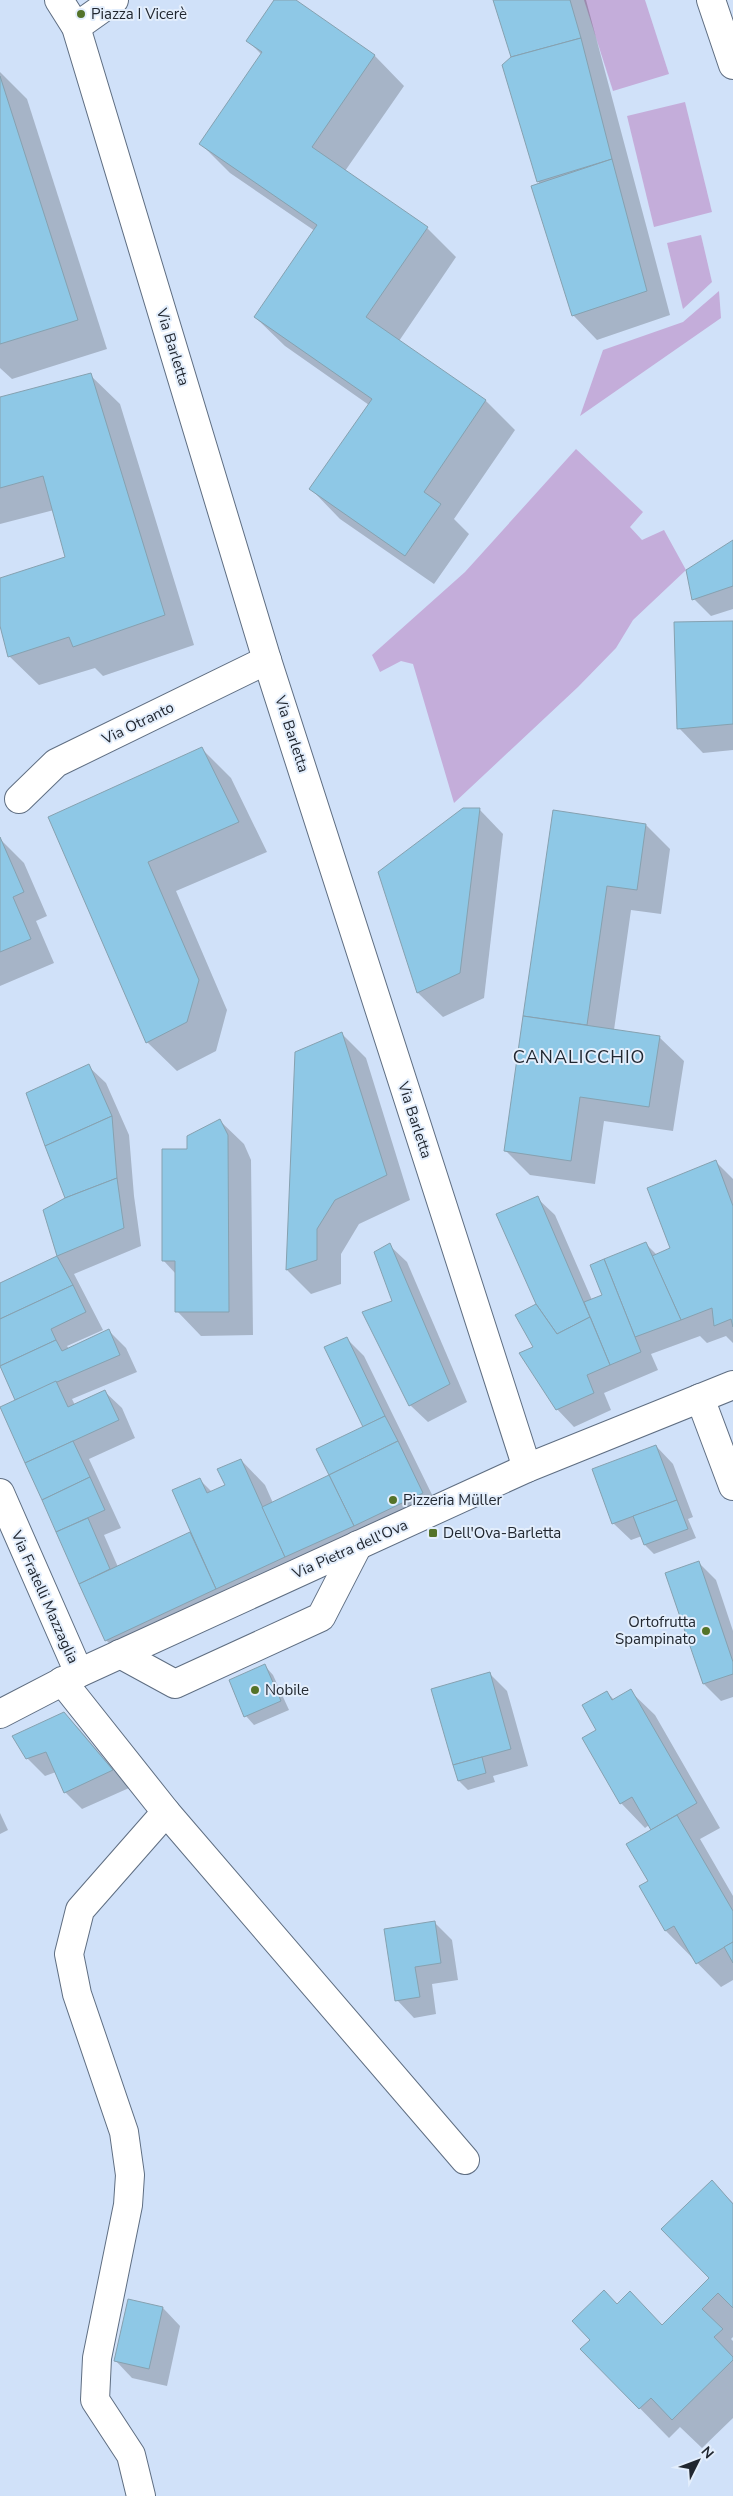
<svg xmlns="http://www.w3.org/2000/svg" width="733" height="2496" font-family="'Nunito Sans',sans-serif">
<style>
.green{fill:#c4adda}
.shadow{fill:#0003}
.building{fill:#8ec8e6;stroke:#86a1b0}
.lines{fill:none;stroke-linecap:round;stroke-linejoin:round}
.minor-casing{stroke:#5f6e82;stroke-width:30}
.major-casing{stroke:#5f6e82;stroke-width:30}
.minor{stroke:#fff;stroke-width:28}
.major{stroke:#fff;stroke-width:28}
.poi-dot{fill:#547329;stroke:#e3eefc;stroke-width:2}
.labels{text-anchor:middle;stroke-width:4;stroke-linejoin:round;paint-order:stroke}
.poi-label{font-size:15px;fill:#212730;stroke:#e3eefc;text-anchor:start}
.street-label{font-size:15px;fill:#212730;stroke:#e3eefc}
.quarter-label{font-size:18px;letter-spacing:1px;fill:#212730;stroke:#e3eefc}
</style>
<rect width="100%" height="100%" fill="#d0e1f9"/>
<!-- green -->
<g class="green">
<path d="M584 0H645L669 74 613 91Z"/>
<path d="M685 102 712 212 654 227 627 116Z"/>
<path d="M701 235 712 282 683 309 667 243Z"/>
<path d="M719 291 721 318 580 416 603 350 683 322Z"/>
<path d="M576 449 643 512 630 527 642 540 664 530 686 570 633 620 616 648 578 687 454 803 413 664 401 661 380 672 372 655 465 572Z"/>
</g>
<!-- shadow -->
<g class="shadow">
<path d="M275 0H293L375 56 404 86 345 171 427 228 456 257 399 341 486 401 515 430 454 519 469 534 434 584 340 519 311 489 369 405 285 346 255 317 315 231 230 173 200 143 262 55 248 41Z"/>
<path d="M494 0H586L670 315 597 340 573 315 532 186 539 183 503 66 513 58Z"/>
<path d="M0 72 27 99 107 349 12 379 0 368Z"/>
<path d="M90 375 120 404 194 645 103 676 95 668 39 685 9 656 0 621V579L67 558 54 510 0 524V398Z"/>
<path d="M733 541V609L711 616 694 599Z"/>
<path d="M733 623V750L703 753 679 728Z"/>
<path d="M202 749 231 778 267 852 176 891 227 1010 216 1051 177 1071 147 1042 50 818Z"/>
<path d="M479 809 503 834 484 998 443 1017 418 993 380 873Z"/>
<path d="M554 811 646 825 670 849 661 914 631 910 614 1030 659 1037 684 1061 673 1131 604 1121 595 1184 530 1175 505 1150Z"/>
<path d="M0 839 24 863 47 916 36 921 54 963 0 986Z"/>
<path d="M342 1034 366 1058 410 1200 359 1224 341 1254V1284L311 1294 287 1270Z"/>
<path d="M88 1066 106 1083 129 1135 134 1196 141 1246 74 1274 103 1330 67 1346 69 1349 109 1331 126 1348 137 1372 72 1399 75 1405 104 1391 122 1408 135 1438 89 1459 121 1528 104 1535 118 1567 191 1533 199 1479 212 1492 227 1486 241 1460 265 1485 273 1503 331 1475 365 1427 346 1338 364 1356 440 1511 130 1665 106 1640 2 1408 17 1401 0 1365V1284L58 1257 44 1211 67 1199Z"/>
<path d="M219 1120 244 1144 251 1160 253 1335 201 1336 177 1311 176 1274 163 1260 188 1151Z"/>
<path d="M716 1162 733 1179V1343L726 1336 707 1343 700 1336 651 1354 658 1370 604 1393 611 1410 574 1427 557 1409 535 1348 538 1304 537 1198 555 1215 592 1300 604 1295 646 1244 657 1255 671 1249Z"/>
<path d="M389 1245 407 1262 467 1402 428 1422 410 1405 394 1301Z"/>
<path d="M656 1446 673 1464 693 1517 688 1519 696 1538 654 1554 645 1545 642 1536 631 1540 613 1523Z"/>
<path d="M699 1563 716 1580 733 1631V1697L721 1701 704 1684Z"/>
<path d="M265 1666 273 1675 289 1710 254 1725 246 1716 230 1681Z"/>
<path d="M489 1673 507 1691 528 1766 493 1776 495 1782 468 1790 459 1781Z"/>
<path d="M630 1691 655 1715 720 1828 700 1839 733 1896V1980L721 1987 666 1931 640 1887 650 1881 653 1831 649 1825 645 1828 621 1803 598 1731 607 1692 614 1700Z"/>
<path d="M64 1713 81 1731 129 1788 82 1809 65 1792 56 1772 45 1776 27 1758Z"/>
<path d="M0 1813 8 1830 0 1834Z"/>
<path d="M434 1922 452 1940 458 1980 432 1984 436 2014 414 2018 397 2000Z"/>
<path d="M712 2182 733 2203V2337L731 2339 733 2341V2418L702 2448 680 2427 669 2438 582 2349 618 2305 662 2326 711 2279Z"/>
<path d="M163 2308 180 2326 167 2386 132 2378 115 2360Z"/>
</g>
<!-- building -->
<g class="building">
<path d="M274 0H296L375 55 312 147 428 227 366 317 486 400 424 492 441 504 405 556 309 489 372 399 254 317 317 225 199 144 262 52 246 41Z"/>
<path d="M493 0H570L581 38 511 57Z"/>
<path d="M581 38 612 159 537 182 502 65 511 57Z"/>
<path d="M0 76 78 320 0 344Z"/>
<path d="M612 159 647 291 572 316 531 186Z"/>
<path d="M91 373 165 615 73 647 69 637 8 657 0 626V578L65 557 43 476 0 488V397Z"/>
<path d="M733 540V586L692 600 686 570Z"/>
<path d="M733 621V724L677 729 674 622Z"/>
<path d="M202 747 239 822 148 862 199 980 187 1022 146 1043 48 817Z"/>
<path d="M463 808H480L460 973 417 993 378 872Z"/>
<path d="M553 810 646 824 637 890 607 886 587 1025 523 1016Z"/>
<path d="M0 837 24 892 13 897 31 939 0 952Z"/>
<path d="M523 1016 660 1036 649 1107 580 1097 571 1161 504 1151Z"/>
<path d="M342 1032 387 1175 335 1200 317 1229V1260L286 1270 295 1052Z"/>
<path d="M89 1064 112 1116 45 1146 26 1093Z"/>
<path d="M112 1116 117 1178 65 1198 45 1146Z"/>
<path d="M220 1119 228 1135 229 1312H175V1261H162V1149H187V1136Z"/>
<path d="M716 1160 733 1206V1327L731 1319 714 1326 712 1308 681 1320 652 1256 670 1248 647 1188Z"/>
<path d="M117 1178 124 1228 57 1256 43 1210 65 1198Z"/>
<path d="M538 1196 590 1317 557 1334 536 1304 496 1214Z"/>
<path d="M646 1242 681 1320 635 1337 604 1259Z"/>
<path d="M390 1243 450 1384 409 1406 362 1312 392 1301 374 1252Z"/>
<path d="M57 1256 73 1285 0 1319V1283Z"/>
<path d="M604 1259 641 1352 610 1365 584 1302 602 1295 590 1265Z"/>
<path d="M73 1285 86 1312 51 1329 56 1340 0 1366V1319Z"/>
<path d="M536 1304 557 1334 590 1317 610 1365 587 1375 594 1393 556 1410 519 1353 533 1347 515 1315Z"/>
<path d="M109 1329 120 1355 15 1400 0 1366 56 1340 62 1351Z"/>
<path d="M347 1337 385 1416 363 1427 324 1347Z"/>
<path d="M56 1381 68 1407 105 1390 119 1420 25 1463 0 1407Z"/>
<path d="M385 1416 398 1441 329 1475 316 1449Z"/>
<path d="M73 1441 90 1477 42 1500 25 1463Z"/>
<path d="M398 1441 423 1493 354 1526 329 1475Z"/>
<path d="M656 1445 677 1500 612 1524 592 1469Z"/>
<path d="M241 1459 285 1557 216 1589 172 1490 200 1478 207 1493 225 1485 217 1469Z"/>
<path d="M329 1475 354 1526 285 1557 262 1507Z"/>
<path d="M90 1477 105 1510 56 1532 42 1500Z"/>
<path d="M677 1500 688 1529 644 1545 633 1516Z"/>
<path d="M88 1518 110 1569 79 1584 56 1532Z"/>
<path d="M190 1532 216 1589 105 1641 79 1584Z"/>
<path d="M699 1561 733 1662V1674L703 1684 665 1573Z"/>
<path d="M265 1664 281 1701 244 1717 229 1680Z"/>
<path d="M490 1672 511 1749 453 1765 431 1689Z"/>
<path d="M631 1689 697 1803 651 1830 632 1797 620 1804 582 1738 596 1730 582 1705 607 1691 612 1700Z"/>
<path d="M64 1712 113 1770 64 1793 46 1752 26 1759 12 1736Z"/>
<path d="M482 1757 486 1773 458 1781 453 1765Z"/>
<path d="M677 1815 733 1911V1942L696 1964 674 1926 665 1931 639 1886 648 1881 626 1844Z"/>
<path d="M435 1921 441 1963 415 1967 420 1997 395 2001 384 1929Z"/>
<path d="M733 1942V1963L724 1947Z"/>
<path d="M712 2180 733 2204V2308L718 2293 702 2309 723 2329 714 2337 733 2357V2360L672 2420 651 2398 639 2409 580 2349 590 2340 572 2321 604 2290 617 2304 630 2291 662 2325 709 2278 661 2229Z"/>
<path d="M128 2299 163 2307 149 2369 114 2361Z"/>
</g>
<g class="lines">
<defs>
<g id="minor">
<path d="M59 0 76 27 267 660 527 1468"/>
<path d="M711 0 733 65"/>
<path d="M76 27 114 0"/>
<path d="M19 799 56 763 267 660"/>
<path d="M700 1398 733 1486"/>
<path d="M0 1493 79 1673"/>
<path d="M120 1654 175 1684 321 1617 358 1545"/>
<path d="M62 1681 166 1812 80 1910 69 1954 77 1994 124 2132 130 2175 128 2205 97 2358 95 2400 131 2455 141 2496"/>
<path d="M166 1812 465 2160"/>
</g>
<path id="major" d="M0 1714 79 1673 527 1468 733 1385"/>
</defs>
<!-- minor casing -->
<use href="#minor" class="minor-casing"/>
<!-- major casing -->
<use href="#major" class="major-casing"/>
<!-- minor -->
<use href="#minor" class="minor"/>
<!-- major -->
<use href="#major" class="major"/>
</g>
<!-- markers -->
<g class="poi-dot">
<circle cx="81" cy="14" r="5"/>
<circle cx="393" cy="1500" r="5"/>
<rect x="428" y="1528" width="10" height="10" rx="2.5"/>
<circle cx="706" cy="1631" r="5"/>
<circle cx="255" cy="1690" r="5"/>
</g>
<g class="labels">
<!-- poi labels -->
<g class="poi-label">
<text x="91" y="19">Piazza I Vicerè</text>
<text x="403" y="1505">Pizzeria Müller</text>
<text x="443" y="1538">Dell'Ova-Barletta</text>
<text x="696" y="1627" text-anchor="end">Ortofrutta<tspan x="696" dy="17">Spampinato</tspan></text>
<text x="265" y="1695">Nobile</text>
</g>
<!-- street labels -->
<g class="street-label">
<text transform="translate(173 347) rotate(73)" y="5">Via Barletta</text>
<text transform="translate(138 723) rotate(-26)" y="5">Via Otranto</text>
<text transform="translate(292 734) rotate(72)" y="5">Via Barletta</text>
<text transform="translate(415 1120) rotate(72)" y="5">Via Barletta</text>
<text transform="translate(350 1549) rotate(-24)" y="5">Via Pietra dell'Ova</text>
<text transform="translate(45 1597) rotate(66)" y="5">Via Fratelli Mazzaglia</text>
</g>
<!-- quarter labels -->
<g class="quarter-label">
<text x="579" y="1063">CANALICCHIO</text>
</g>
</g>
<!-- north arrow -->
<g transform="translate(698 2461) rotate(48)" stroke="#e3eefc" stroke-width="4" paint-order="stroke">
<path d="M0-4L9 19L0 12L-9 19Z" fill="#212730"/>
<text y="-8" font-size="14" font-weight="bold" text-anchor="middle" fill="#212730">N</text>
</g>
</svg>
